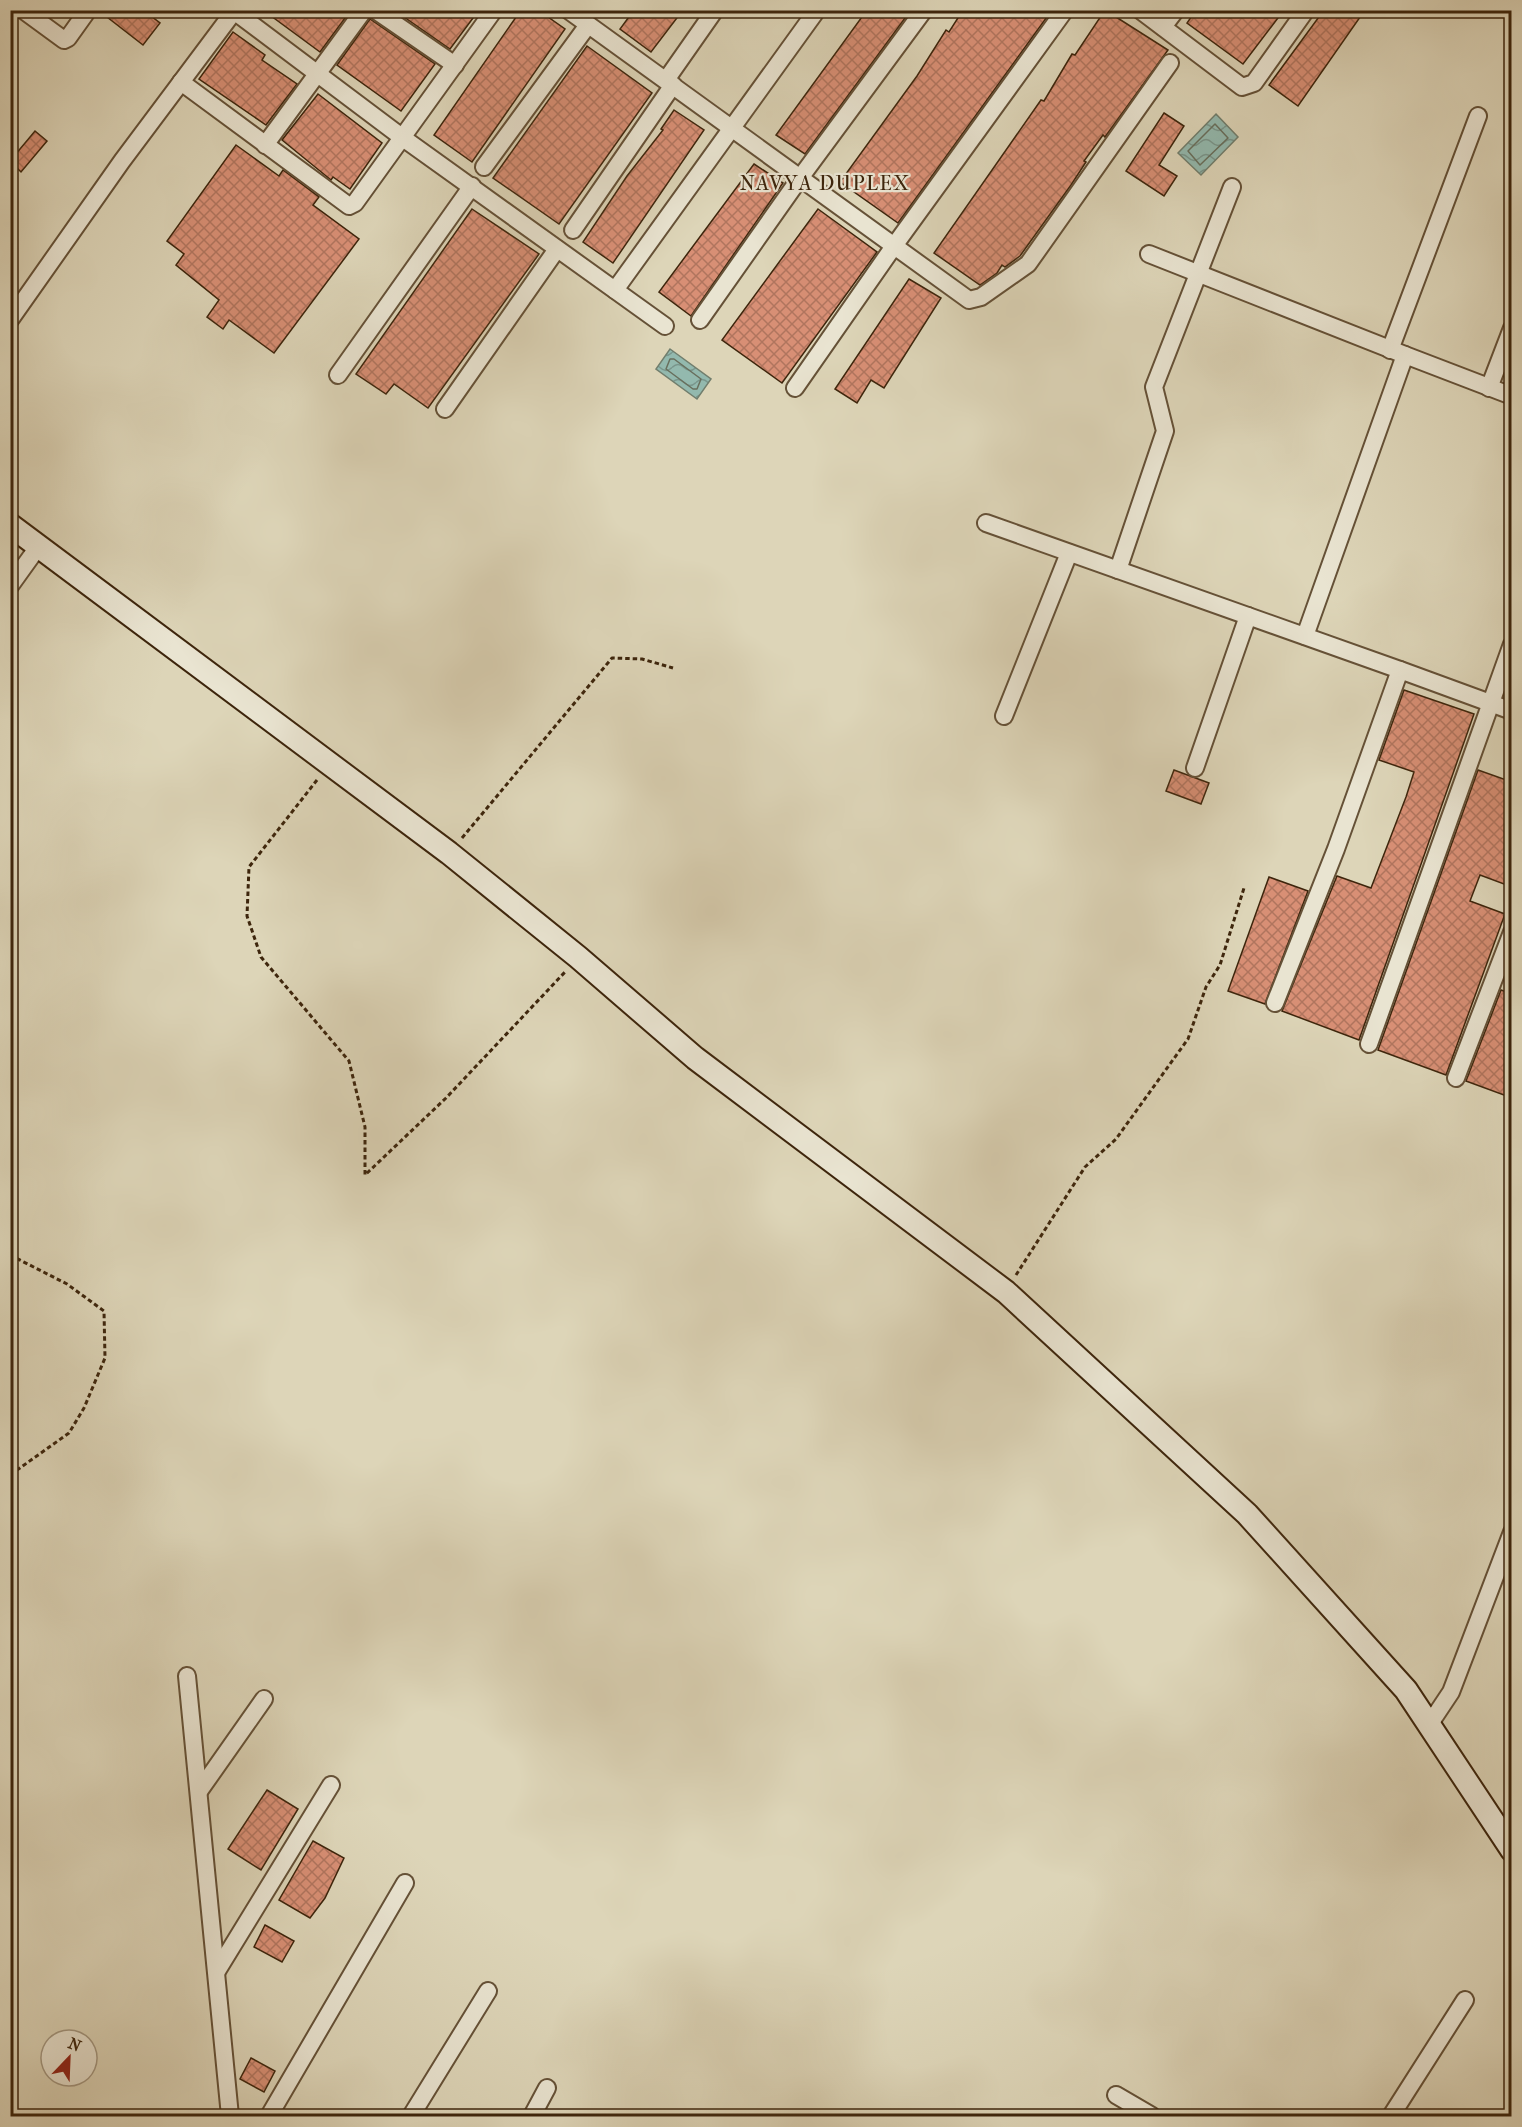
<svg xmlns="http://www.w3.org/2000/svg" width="1522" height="2127" font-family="'IM FELL French Canon',serif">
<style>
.water{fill:url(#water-waves);stroke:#717e6d;stroke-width:1.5}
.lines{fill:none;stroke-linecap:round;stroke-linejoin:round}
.shore{stroke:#686f5d;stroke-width:1.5}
.building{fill:url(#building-cross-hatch);stroke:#3d250c;stroke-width:1.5}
.street-casing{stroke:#655137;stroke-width:20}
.secondary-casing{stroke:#3d250c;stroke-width:26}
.path{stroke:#3d250c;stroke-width:3;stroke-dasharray:4.5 3;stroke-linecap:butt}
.street{stroke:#e9e4d1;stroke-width:16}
.secondary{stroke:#e9e4d1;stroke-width:22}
.labels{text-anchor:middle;stroke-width:4.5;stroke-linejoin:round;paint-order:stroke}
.neighbourhood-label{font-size:20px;letter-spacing:1.5px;fill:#3d250c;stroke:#e9e4d1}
</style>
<defs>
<pattern id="water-waves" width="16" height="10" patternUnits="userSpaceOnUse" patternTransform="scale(1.5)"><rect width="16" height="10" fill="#93b9ae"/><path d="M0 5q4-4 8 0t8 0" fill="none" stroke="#79968c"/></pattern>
<pattern id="building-cross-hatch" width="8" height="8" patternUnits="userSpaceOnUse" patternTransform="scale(1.5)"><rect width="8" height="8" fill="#d88f75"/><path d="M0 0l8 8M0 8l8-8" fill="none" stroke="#b0755e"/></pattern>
</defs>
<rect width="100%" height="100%" fill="#ddd5b8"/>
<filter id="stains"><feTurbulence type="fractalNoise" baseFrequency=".00333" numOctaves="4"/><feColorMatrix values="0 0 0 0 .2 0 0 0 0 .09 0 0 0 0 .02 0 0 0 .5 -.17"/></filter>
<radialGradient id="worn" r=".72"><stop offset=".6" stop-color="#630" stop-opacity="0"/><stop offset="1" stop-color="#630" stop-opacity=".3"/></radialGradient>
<!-- water -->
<g class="water">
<path d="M1216 114 1238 137 1201 175 1178 153Z"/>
<path d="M670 349 711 379 697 399 656 369Z"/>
</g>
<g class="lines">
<!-- shore -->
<g class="shore">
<path d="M1215 124 1228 138 1200 165 1188 151Z"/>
<path d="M670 359H674L701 379 697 389H693L666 369Z"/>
</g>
</g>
<!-- building -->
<g class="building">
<path d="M98 10H143L160 23 143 45Z"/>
<path d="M263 10H351L320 52Z"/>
<path d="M394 10H479L450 49Z"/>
<path d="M521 10H538L565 29 472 162 434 135Z"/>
<path d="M634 10H683L651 52 620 29Z"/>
<path d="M867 10H911L805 154 776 135Z"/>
<path d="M963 10H1052L898 223 840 182 917 76 946 30 949 32Z"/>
<path d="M1105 10 1168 50 1105 137 1103 135 1084 161 1086 162 1071 185 1020 256 1005 267 1002 265 997 273 980 285 934 253 1041 100 1044 101 1072 54 1075 55Z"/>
<path d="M1196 10H1284L1243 64 1187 23Z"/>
<path d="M1324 10H1365L1298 106 1269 85Z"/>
<path d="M370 19 435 64 401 111 337 65Z"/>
<path d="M233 32 265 55 262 60 297 84 266 125 199 79Z"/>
<path d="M587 46 652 93 559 224 493 178Z"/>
<path d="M318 94 382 143 350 189 333 177 331 180 282 140Z"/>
<path d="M674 110 704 130 613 263 583 242 627 176 663 130 661 129Z"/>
<path d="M1164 113 1184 126 1159 165 1177 176 1164 196 1126 171Z"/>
<path d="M35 131 47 141 21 172 10 161Z"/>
<path d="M236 145 279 176 283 170 319 197 313 205 359 239 274 353 229 320 223 329 207 317 219 300 176 265 184 254 167 241Z"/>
<path d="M754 164 783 183 691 316 659 292Z"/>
<path d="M472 209 539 254 428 408 394 384 386 394 356 374Z"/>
<path d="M818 209 877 252 782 383 722 340Z"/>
<path d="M909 279 941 298 884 388 871 380 857 403 835 389Z"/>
<path d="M1404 690 1474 714 1359 1040 1282 1011 1337 876 1371 888 1406 797 1414 772 1379 760Z"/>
<path d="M1174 770 1209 783 1201 804 1166 791Z"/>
<path d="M1478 770 1512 782V887L1480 875 1470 901 1505 914 1446 1075 1378 1050Z"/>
<path d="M1269 877 1308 891 1265 1004 1228 991Z"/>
<path d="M1501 990 1512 994V1098L1466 1081Z"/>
<path d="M267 1790 298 1809 261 1870 228 1849Z"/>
<path d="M313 1841 344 1858 325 1898 310 1918 279 1900Z"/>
<path d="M265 1925 294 1941 282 1962 254 1947Z"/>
<path d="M251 2058 275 2071 264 2092 240 2079Z"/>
</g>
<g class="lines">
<defs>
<g id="street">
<path d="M23 10 64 40 68 38 88 10"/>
<path d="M375 10 455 65"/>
<path d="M568 10 969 300 981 297 1028 264 1170 63"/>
<path d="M1140 10 1242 87 1254 83 1306 10"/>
<path d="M234 11 403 138 665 326"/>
<path d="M1163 27 1176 10"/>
<path d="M666 80 715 10"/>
<path d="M181 82 349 206 355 203 494 10"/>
<path d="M265 145 364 10"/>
<path d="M484 167 588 25"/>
<path d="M573 230 673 85"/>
<path d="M1149 254 1405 355"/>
<path d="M615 290 817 10"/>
<path d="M10 320 122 161 235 10"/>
<path d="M700 320 800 178 924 10"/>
<path d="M1390 350 1478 116"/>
<path d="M338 375 472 186"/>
<path d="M795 388 894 246 1065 10"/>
<path d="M1489 388 1512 328"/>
<path d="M445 409 557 249"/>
<path d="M986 523 1400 670"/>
<path d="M1118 570 1165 431 1154 387 1232 187"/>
<path d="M10 586 38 547"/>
<path d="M1305 636 1405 355 1512 396"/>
<path d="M1004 716 1069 553"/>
<path d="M1195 768 1248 616"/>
<path d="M1275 1003 1336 849 1400 670 1512 711"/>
<path d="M1369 1044 1512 644"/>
<path d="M1456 1078 1512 932"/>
<path d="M187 1676 230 2116"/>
<path d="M1429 1725 1451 1692 1512 1532"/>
<path d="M200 1790 264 1699"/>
<path d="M217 1971 331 1785"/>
<path d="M1116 2095 1152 2116"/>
<path d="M269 2116 405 1883"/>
<path d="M411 2116 488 1991"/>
<path d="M532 2116 547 2088"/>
<path d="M1391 2116 1465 2000"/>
</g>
<path id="secondary" d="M10 525 449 853 578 957 695 1058 1006 1292 1247 1514 1406 1690 1512 1850"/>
</defs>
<!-- street casing -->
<use href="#street" class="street-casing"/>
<!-- secondary casing -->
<use href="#secondary" class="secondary-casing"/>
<!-- path -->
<g class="path">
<path d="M317 780 249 867 247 916 261 957 349 1061 365 1127V1175L446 1098 565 972"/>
<path d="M462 838 612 658 642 659 673 668"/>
<path d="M10 1255 67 1284 104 1311 105 1358 84 1408 69 1433 10 1475"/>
<path d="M1016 1275 1085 1167 1116 1139 1188 1039 1206 987 1220 965 1244 888"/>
</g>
<!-- street -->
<use href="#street" class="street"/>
<!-- secondary -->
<use href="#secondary" class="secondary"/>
</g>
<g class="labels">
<!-- neighbourhood labels -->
<g class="neighbourhood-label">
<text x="825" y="190">NAVYA DUPLEX</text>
</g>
</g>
<!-- margin -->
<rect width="1522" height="2127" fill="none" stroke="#ddd5b8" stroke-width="36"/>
<rect x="12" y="12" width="1498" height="2103" fill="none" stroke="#3d250c" stroke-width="3"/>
<rect x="18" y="18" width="1486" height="2091" fill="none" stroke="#3d250c" stroke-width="1.5"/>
<!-- north arrow -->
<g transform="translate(69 2058) rotate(23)"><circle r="28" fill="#e9e4d1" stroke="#a49882" stroke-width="1.5"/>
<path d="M0-4.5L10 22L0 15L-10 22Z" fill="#8f2418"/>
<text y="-9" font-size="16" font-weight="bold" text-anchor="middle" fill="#3d250c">N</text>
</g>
<rect width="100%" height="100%" filter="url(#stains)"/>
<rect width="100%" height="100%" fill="url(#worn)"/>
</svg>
